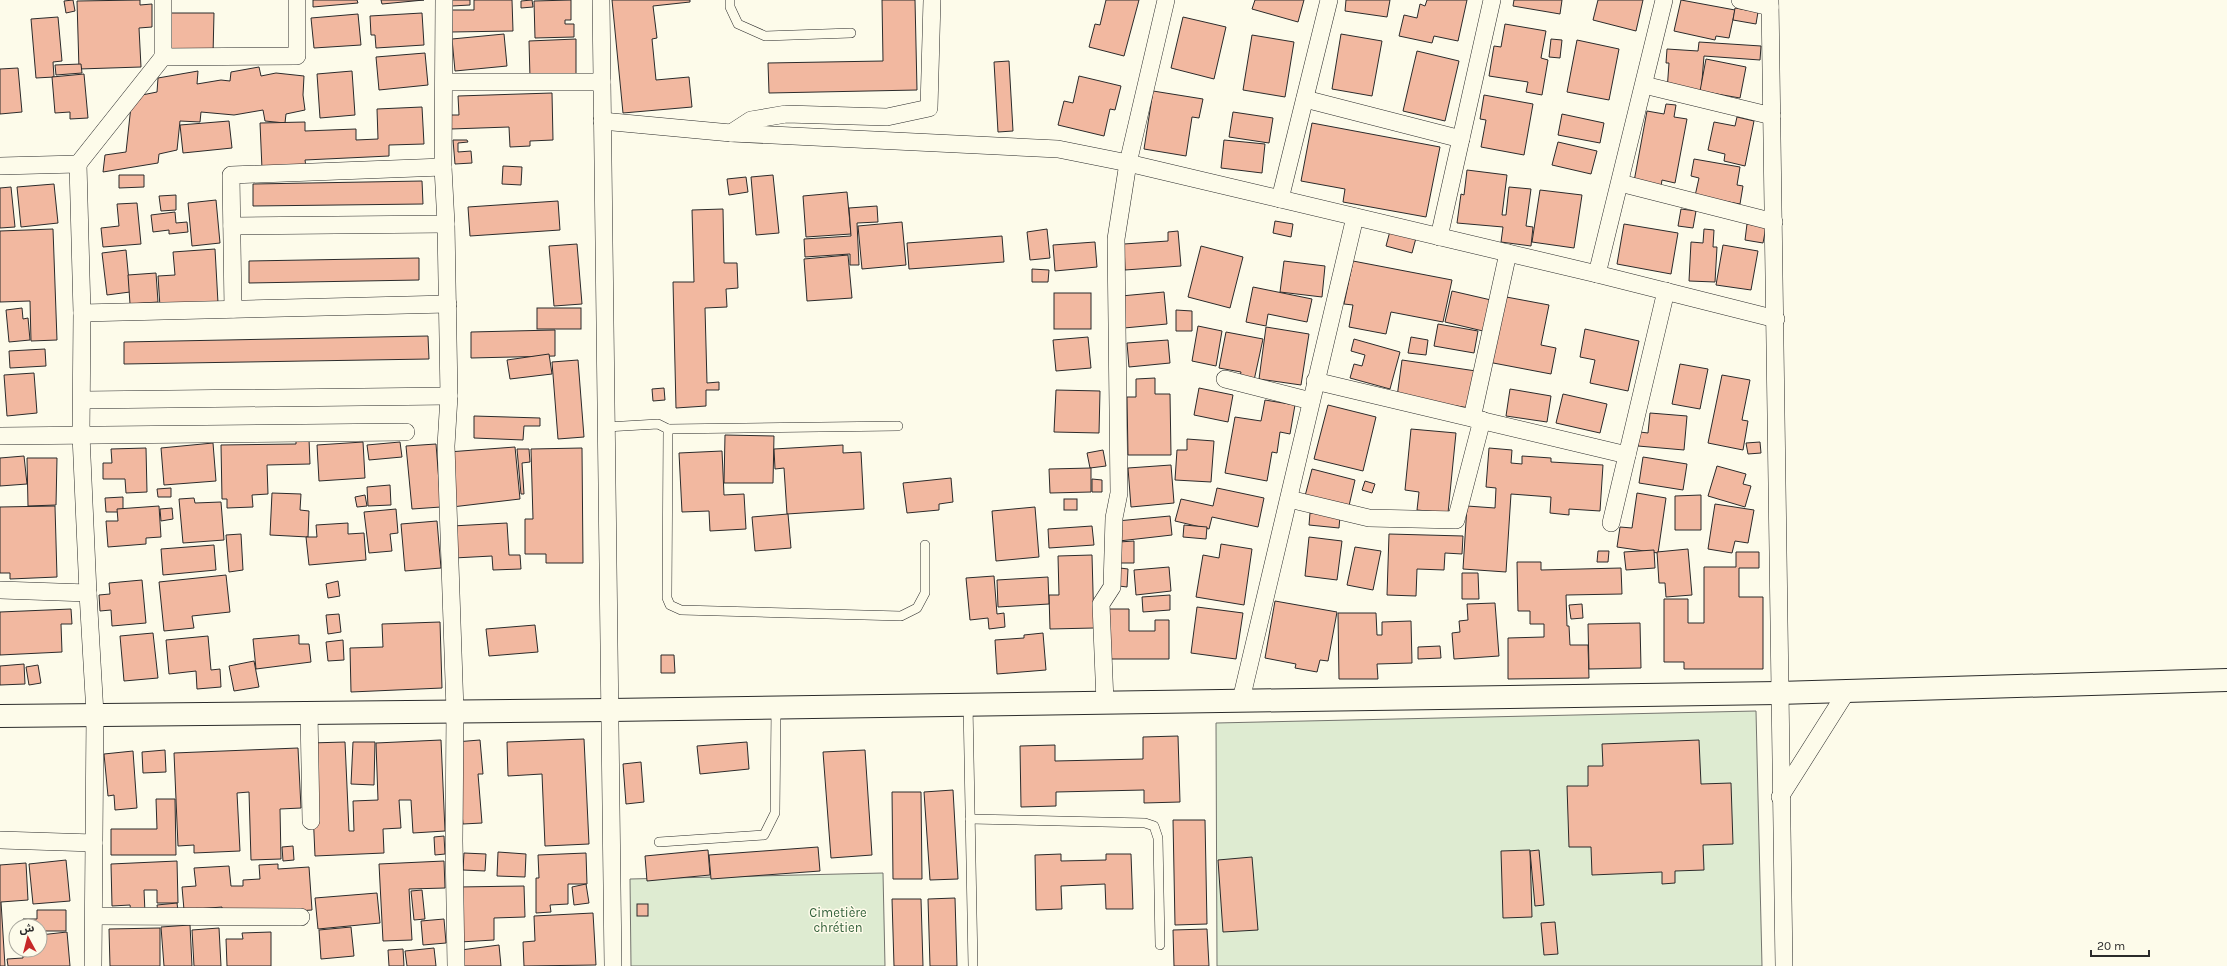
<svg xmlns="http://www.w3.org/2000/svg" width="2227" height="966" font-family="Karla,'Noto Sans Arabic',sans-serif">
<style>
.green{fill:#deebd1;stroke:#74746e}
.building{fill:#f2b8a0;stroke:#2b2b2b}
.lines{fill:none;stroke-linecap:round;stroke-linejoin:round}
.lane-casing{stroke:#2b2b2b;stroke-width:10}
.street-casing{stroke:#2b2b2b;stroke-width:18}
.primary-casing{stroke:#2b2b2b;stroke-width:24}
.lane{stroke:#fdfbea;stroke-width:9}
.street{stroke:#fdfbea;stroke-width:17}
.primary{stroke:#fdfbea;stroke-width:22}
.labels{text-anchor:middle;stroke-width:3;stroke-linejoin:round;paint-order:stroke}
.park-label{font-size:13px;fill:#34623c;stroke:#fdfbea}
</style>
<rect width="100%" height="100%" fill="#fdfbea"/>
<!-- green -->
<g class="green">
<path d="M1756 711 1762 966H1217L1216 723Z"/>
<path d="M883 873 885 966H631L630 879Z"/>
</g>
<!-- building -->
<g class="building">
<path d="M73 0 75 11 66 13 64 1Z"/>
<path d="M140 0V5L152 4V27L139 28 141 67 79 69 77 1Z"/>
<path d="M313 0H357L358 3 313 7Z"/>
<path d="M381 0H424L382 4Z"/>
<path d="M452 0H470V5L452 6Z"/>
<path d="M474 0H512L513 31 451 32V10H474Z"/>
<path d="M532 0 533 7 521 8V1Z"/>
<path d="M571 0V20H565V24H574V37L535 38 534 1Z"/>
<path d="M612 0H690V2L653 6 657 38 652 39 656 80 689 77 692 107 623 113Z"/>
<path d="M882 0H915L917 90 769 93 768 63 883 61Z"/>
<path d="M1106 0H1139L1124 56 1089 47 1095 24 1100 25Z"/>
<path d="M1255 0H1304L1298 22 1252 9Z"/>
<path d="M1346 0H1390L1387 17 1345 11Z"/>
<path d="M1427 0H1467L1458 41 1434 36 1432 43 1399 36 1404 15 1417 18 1420 4 1425 6Z"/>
<path d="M1514 0H1562L1560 14 1513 6Z"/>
<path d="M1598 0H1643L1636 31 1593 20Z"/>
<path d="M1681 0 1735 10 1729 38 1716 36 1715 40 1674 31Z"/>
<path d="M1735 8 1758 12 1756 24 1733 20Z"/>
<path d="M170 13H214L213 55H170Z"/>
<path d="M422 13 424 45 376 48 375 35H371L370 16Z"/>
<path d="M358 14 361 45 314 48 311 18Z"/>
<path d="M58 17 62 61 53 62 54 77 36 78 31 19Z"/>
<path d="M1183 17 1226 27 1214 79 1171 68Z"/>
<path d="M1505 24 1546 31 1541 58 1548 60 1542 95 1526 92 1528 82 1489 76 1494 46 1501 47Z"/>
<path d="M504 34 507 66 455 71 452 39Z"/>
<path d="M1341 34 1382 41 1372 96 1332 89Z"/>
<path d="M1252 35 1294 42 1285 97 1243 90Z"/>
<path d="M576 39V76L530 78 529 41Z"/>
<path d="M1551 39 1562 40 1560 58 1549 57Z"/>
<path d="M1577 40 1619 49 1609 100 1567 92Z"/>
<path d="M1699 42 1761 46 1760 60 1704 56 1701 93 1667 91 1669 63H1666L1667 49 1698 51Z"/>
<path d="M1417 51 1459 61 1445 121 1403 111Z"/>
<path d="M425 53 428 85 379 90 376 57Z"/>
<path d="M1706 59 1746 67 1740 98 1700 91Z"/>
<path d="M1009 61 1013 131 998 132 994 62Z"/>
<path d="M81 64 82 73 56 75 55 65Z"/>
<path d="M259 67 261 76 276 73 304 76 303 95 305 110 286 114 285 123 265 121 263 110 234 115 201 112 200 122 180 121 177 150 159 154 158 163 103 172 105 155 126 152 132 97 157 92 158 78 198 71 197 84 221 80 230 81 231 72Z"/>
<path d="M18 68 22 112 0 114V69Z"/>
<path d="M352 71 355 115 320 118 317 74Z"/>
<path d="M84 74 88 118 70 119V112L55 113 52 77Z"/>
<path d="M1079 76 1121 86 1115 110 1110 109 1104 136 1058 125 1064 101 1073 103Z"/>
<path d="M1153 91 1203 99 1199 118 1192 117 1186 156 1144 149Z"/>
<path d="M552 93 553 140 530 141V146L510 147 509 127 451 129V115H459L458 96Z"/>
<path d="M1484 95 1533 104 1524 155 1481 147 1486 120 1480 119Z"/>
<path d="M1666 104 1676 105 1674 117 1687 119 1675 183 1662 180 1660 192 1633 187 1647 111 1664 114Z"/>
<path d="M422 107 424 144 389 145V156L305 160 306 167 262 169 260 123 305 122V131L356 129V140L378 139 377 109Z"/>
<path d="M1233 112 1273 118 1269 143 1229 137Z"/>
<path d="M1562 114 1604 123 1600 143 1558 135Z"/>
<path d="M1737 117 1754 121 1745 166 1724 161 1725 154 1708 150 1714 122 1735 126Z"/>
<path d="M229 121 232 148 183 153 180 125Z"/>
<path d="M1312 123 1440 147 1426 217 1343 202 1345 189 1301 181Z"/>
<path d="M453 140H467L468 142 458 143V152L471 151 472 163 455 164Z"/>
<path d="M1224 140 1265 144 1262 173 1221 168Z"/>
<path d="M1558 142 1597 151 1591 174 1552 165Z"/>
<path d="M1694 159 1740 167 1737 185 1743 186 1740 204 1695 196 1699 178 1691 176Z"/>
<path d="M503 166 522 167 521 185 502 184Z"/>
<path d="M1467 170 1507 175 1502 215H1506L1509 187 1531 189 1526 226 1533 227 1531 246 1501 242 1503 227 1457 223 1461 194 1464 195Z"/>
<path d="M119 175H144V187L119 188Z"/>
<path d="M773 175 779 233 756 235 751 177Z"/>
<path d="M746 177 748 192 729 195 727 179Z"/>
<path d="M422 181 423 204 253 206V184Z"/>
<path d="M54 184 58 223 21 227 17 187Z"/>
<path d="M11 187 15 227 0 228V188Z"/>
<path d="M1540 190 1582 195 1574 248 1532 242Z"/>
<path d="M847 192 851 234 806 237 803 196Z"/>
<path d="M176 195V210L161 211 159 196Z"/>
<path d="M216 200 220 243 192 246 188 203Z"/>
<path d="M558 201 560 230 470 236 468 207Z"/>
<path d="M137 203 141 244 103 247 101 228 119 226 117 204Z"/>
<path d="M877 206 878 222 857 223 859 265H850V254L805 257 804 239 851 236 849 208Z"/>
<path d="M723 209 724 263H737L738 288 726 289 727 307 705 308 707 383 719 382V390H706V406L676 408 673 282H694L692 210Z"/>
<path d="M1681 209 1696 211 1693 228 1678 226Z"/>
<path d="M175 212 176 223 187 222 188 232 169 234V230L153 232 151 215Z"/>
<path d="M1275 221 1293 224 1291 237 1273 233Z"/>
<path d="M902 222 906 265 862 269 858 226Z"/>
<path d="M1624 224 1678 233 1671 274 1617 264Z"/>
<path d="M1747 224 1766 227 1763 243 1745 240Z"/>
<path d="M53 229 57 340 31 341 30 301 0 302V231Z"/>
<path d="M1047 229 1050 258 1030 260 1027 232Z"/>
<path d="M1704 229 1714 230 1713 247H1717L1715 282 1689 281 1691 242 1703 243Z"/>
<path d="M1178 231 1181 266 1125 270 1124 244 1168 241V232Z"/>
<path d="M1390 231 1416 238 1412 253 1386 246Z"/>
<path d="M1002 236 1004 262 909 269 907 243Z"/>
<path d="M1095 242 1097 267 1055 271 1053 245Z"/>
<path d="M577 244 582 304 554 306 549 246Z"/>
<path d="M1723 245 1758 251 1751 290 1716 285Z"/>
<path d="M1201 246 1243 257 1230 308 1188 297Z"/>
<path d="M215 249 218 303 160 307 158 276 175 275 173 252Z"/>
<path d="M126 250 130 292 107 295 102 253Z"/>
<path d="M848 255 852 298 807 301 804 259Z"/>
<path d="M419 258V280L249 283V261Z"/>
<path d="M1284 261 1325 266 1322 297 1280 292Z"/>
<path d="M1353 261 1452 280 1443 322 1391 312 1386 334 1349 327 1353 305 1344 304Z"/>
<path d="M1032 269 1049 270 1048 282H1032Z"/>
<path d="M156 273 158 302 130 304 128 275Z"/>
<path d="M1253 287 1312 299 1307 322 1268 314 1266 326 1246 322Z"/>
<path d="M1452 291 1491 300 1483 331 1445 322Z"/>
<path d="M1164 292 1167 324 1124 328 1121 296Z"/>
<rect x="1054" y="293" width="37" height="36"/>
<path d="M1501 296 1549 305 1541 345 1556 348 1551 374 1488 362Z"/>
<path d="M22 308 23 319 28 318 30 340 9 342 6 310Z"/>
<rect x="537" y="308" width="44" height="21"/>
<path d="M1176 310 1192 311V331H1176Z"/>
<path d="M1438 324 1478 331 1474 353 1434 346Z"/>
<path d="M1198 326 1222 331 1216 366 1192 361Z"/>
<path d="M1266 327 1309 334 1301 385 1259 379Z"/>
<path d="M1585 329 1639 341 1628 391 1590 383 1595 360 1580 357Z"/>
<path d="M555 330V356L471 358V332Z"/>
<path d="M1226 332 1263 339 1253 385 1239 382 1241 372 1219 368Z"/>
<path d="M428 336 429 359 124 364V342Z"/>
<path d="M1088 337 1091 368 1056 371 1053 340Z"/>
<path d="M1411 337 1428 340 1426 355 1408 353Z"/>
<path d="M1354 339 1400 352 1390 389 1350 378 1354 364 1362 366 1365 355 1351 351Z"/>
<path d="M1168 340 1170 363 1129 367 1127 343Z"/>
<path d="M45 349 46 366 10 368 9 351Z"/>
<path d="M549 354 552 374 510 379 507 360Z"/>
<path d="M578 360 584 437 558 439 552 362Z"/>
<path d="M1402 360 1476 371 1470 408 1397 397Z"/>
<path d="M1680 364 1708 369 1700 409 1672 404Z"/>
<path d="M34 373 37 413 7 416 4 375Z"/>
<path d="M1722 375 1750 380 1742 420 1748 421 1743 450 1708 443Z"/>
<path d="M1155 378V394H1170L1171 455H1128L1127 397H1136V379Z"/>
<path d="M664 388 665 400 653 401 652 389Z"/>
<path d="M1199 388 1233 395 1228 422 1194 415Z"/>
<path d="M1510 389 1551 396 1547 422 1506 416Z"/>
<path d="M1056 390 1100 391 1099 433 1054 432Z"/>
<path d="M1563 394 1607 404 1600 433 1556 423Z"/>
<path d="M1265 400 1295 405 1290 434 1280 432 1277 453 1272 452 1267 481 1225 473 1235 417 1261 421Z"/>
<path d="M1328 405 1376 417 1363 471 1314 459Z"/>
<path d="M1650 413 1687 416 1684 450 1638 446 1640 432 1648 433Z"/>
<path d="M474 416 540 418V426H524L523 440 474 438Z"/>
<path d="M1411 429 1456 433 1448 513 1417 510 1419 492 1405 490Z"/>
<path d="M725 435 774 436 773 483H724Z"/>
<path d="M309 439 310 464 267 465 268 494 252 495 253 507 227 508V499H222L221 445 296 444V440Z"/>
<path d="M1187 439 1214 441 1211 482 1175 480 1177 450H1187Z"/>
<path d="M363 442 365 478 319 481 317 445Z"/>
<path d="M400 442 402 457 369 460 367 445Z"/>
<path d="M1760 442 1761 453 1748 454 1746 443Z"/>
<path d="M213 443 216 481 164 485 161 448Z"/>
<path d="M436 444 441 507 412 509 406 446Z"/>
<path d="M843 445V453L861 452 864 509 787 514 784 468 775 469 774 449Z"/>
<path d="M515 447 520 499 452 507 448 452Z"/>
<path d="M146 448 147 492 126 493 125 479H103V463H112L111 449Z"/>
<path d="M582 448 583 563H546V554H525V519H533L531 449Z"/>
<path d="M1489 448 1512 450 1511 463 1522 464V456L1551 458V462L1603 465 1600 511 1569 509V515L1550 513 1551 497 1511 494 1506 572 1463 569 1467 506 1495 508 1496 488 1486 487Z"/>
<path d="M517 449H529L530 462 522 463 524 494H521Z"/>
<path d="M1103 450 1106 466 1090 468 1087 453Z"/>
<path d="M722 451 724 495 744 494 746 529 710 531 709 511 682 512 679 453Z"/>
<path d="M24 456 27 484 0 486V458Z"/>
<path d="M1643 457 1687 464 1683 490 1639 483Z"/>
<path d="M27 458H57L56 505 28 506Z"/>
<path d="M1171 465 1174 503 1131 507 1128 468Z"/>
<path d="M1717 466 1746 474 1743 484 1751 486 1745 507 1708 496Z"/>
<path d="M1091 468V492L1050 493 1049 469Z"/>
<path d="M1312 469 1355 480 1348 510 1304 500Z"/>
<path d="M951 478 953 502 939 504V510L907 513 903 483Z"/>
<path d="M1092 479 1102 480V492H1092Z"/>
<path d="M1365 481 1375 484 1372 493 1362 490Z"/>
<path d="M390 485 391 505 368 506 367 487Z"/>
<path d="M171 488V497H158L157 489Z"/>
<path d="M1217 488 1264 498 1258 527 1212 517 1209 529 1175 521 1181 499 1213 506Z"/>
<path d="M272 493 301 494 300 510 309 511 308 537 270 535Z"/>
<path d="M1637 493 1666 498 1658 553 1617 547 1620 527 1632 528Z"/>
<path d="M365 495 367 506 357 507 355 497Z"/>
<path d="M1701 495V530H1675V496Z"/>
<path d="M123 497V512H106L105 498Z"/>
<path d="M194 498 195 503 221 502 224 540 183 543 179 499Z"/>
<rect x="1064" y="499" width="13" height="11"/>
<path d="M1715 504 1754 510 1748 543 1735 541 1732 553 1708 549Z"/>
<path d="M55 506 57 577 10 579V573H0V507Z"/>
<path d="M159 506 161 537 146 538V544L108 547 106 521H118L117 509Z"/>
<path d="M1035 507 1039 557 996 561 992 511Z"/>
<path d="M172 508 173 519 161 521 160 509Z"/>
<path d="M396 509 398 533 390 534 392 551 369 553 364 512Z"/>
<path d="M1310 513 1340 516 1339 528 1309 525Z"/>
<path d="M788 514 791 548 755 551 752 517Z"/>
<path d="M1170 516 1172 535 1119 541 1117 521Z"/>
<path d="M437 521 441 568 405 571 401 524Z"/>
<path d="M348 523V534L364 533 366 560 309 565 306 537H317L316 525Z"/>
<path d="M507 523 509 555H520L521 569 493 570 492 556 454 558 452 526Z"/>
<path d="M1184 525 1207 527 1206 539 1183 537Z"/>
<path d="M1092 526 1094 545 1049 548 1048 529Z"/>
<path d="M241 534 243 570 229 572 226 535Z"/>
<path d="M1389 534 1463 536 1462 554 1445 553 1444 570 1417 569 1416 596 1387 595Z"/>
<path d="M1309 537 1342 541 1337 580 1305 576Z"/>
<path d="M1134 541V563H1120L1119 542Z"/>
<path d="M1221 544 1252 549 1244 605 1196 597 1203 555 1219 558Z"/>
<path d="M214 545 216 570 163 575 161 549Z"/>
<path d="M1355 547 1381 551 1373 590 1347 585Z"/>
<path d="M1688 549 1692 595 1666 597 1665 583H1659L1657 552Z"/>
<path d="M1654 550 1655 568 1626 570 1624 552Z"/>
<path d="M1598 551H1609L1608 562H1597Z"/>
<path d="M1736 552H1759V568H1739V597H1763V669H1684V662H1664V599H1688V623H1704V567H1736Z"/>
<path d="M1092 555 1094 628 1050 629 1049 595H1059L1058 556Z"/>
<path d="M1517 562H1541V570L1621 568 1622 594 1566 595 1567 626H1569L1570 645H1588L1589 678 1508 679V638L1544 637V624H1530V611H1518Z"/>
<path d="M1169 567 1171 591 1136 595 1134 570Z"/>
<path d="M1120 568 1128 569 1127 587 1119 586Z"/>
<path d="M1462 573H1478L1479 599H1462Z"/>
<path d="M226 575 230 612 192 616 194 628 164 631 159 582Z"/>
<path d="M994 576 997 614 1004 613 1005 627 989 629 988 618 970 620 966 578Z"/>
<path d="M1048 577 1049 604 998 607 997 580Z"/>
<path d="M142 580 146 623 112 626 111 610 100 611 99 595 110 594 109 583Z"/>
<path d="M338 581 340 596 328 598 326 584Z"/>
<path d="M1170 595V610L1143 612 1142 597Z"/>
<path d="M1275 601 1337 612 1328 661 1320 660 1317 672 1295 668 1296 664 1265 658Z"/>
<path d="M1495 603 1499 656 1454 659 1452 633 1460 632 1459 621 1468 620 1467 604Z"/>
<path d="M1582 604 1583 618 1571 619 1569 605Z"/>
<path d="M1197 607 1243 613 1236 659 1191 653Z"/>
<path d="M71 609 72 624H61L62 652 0 655V612Z"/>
<path d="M1106 609H1129V631H1155V620H1169V659H1106Z"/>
<path d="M1338 613H1376L1377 635H1382V622L1411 621 1412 663 1377 664 1378 679H1339Z"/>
<path d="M339 614 341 632 328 634 326 615Z"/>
<path d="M440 622 442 688 351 692 350 648 383 647 382 624Z"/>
<path d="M1640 623 1641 668 1589 669 1588 624Z"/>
<path d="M535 625 538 652 489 656 486 629Z"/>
<path d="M153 633 158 678 124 681 120 636Z"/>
<path d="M1043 633 1046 670 997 674 995 640 1024 638V635Z"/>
<path d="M299 635V644H309L311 662 256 669 253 639Z"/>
<path d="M208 636 211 670 220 669 221 687 197 689 196 671 169 674 166 640Z"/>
<path d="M343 640 344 660 328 661 326 642Z"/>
<path d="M1440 646 1441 658 1418 659V647Z"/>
<path d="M661 655H674L675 673H661Z"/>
<path d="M254 661 259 687 234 691 229 666Z"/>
<path d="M24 664 25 684 0 685V666Z"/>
<path d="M38 665 41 683 29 685 26 667Z"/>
<path d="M1178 736 1180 802 1144 803V790L1056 792V806L1021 807 1020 746 1055 745V761L1143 759V737Z"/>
<path d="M584 739 589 844 545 846 542 774 508 776 507 742Z"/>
<path d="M441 740 445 831 413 833 411 800H399L401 828 383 829 384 853 315 856 310 743 345 742 349 831H354L353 801 378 800 376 743Z"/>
<path d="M480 740 483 774H478L482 823 463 824 455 742Z"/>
<path d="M1699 740 1701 784 1731 783 1733 844 1703 845 1704 870 1675 871V883L1662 884V872L1592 875 1591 847H1569L1567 786H1588V766H1603L1602 744Z"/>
<path d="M353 742H375L374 785 351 784Z"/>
<path d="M747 742 749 769 700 774 697 746Z"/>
<path d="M298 748 301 808 280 809 281 859 251 860 249 792 237 793 240 851 194 853V845L178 846 174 753Z"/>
<path d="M165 750 166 772 143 773 142 752Z"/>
<path d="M865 750 872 855 831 858 823 752Z"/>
<path d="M133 751 137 808 115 810 114 795 108 796 104 754Z"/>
<path d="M641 762 644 802 626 804 623 764Z"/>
<path d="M953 790 958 879 930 880 924 792Z"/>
<path d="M892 792H921L922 879H893Z"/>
<path d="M156 799H175L176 855H111V829H157Z"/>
<path d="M1173 820H1205L1207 924 1175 925Z"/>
<path d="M444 836 445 854 435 855 434 837Z"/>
<path d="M293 846 294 860 283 861 282 847Z"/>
<path d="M818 847 820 871 711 879 709 855Z"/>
<path d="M708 850 710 875 647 881 645 856Z"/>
<path d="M1530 850 1532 917 1503 918 1501 851Z"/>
<path d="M1539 850 1544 905 1535 906 1530 851Z"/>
<path d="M498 852 526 854 525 877 497 876Z"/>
<path d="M464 853 486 854 485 871 463 870Z"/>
<path d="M586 853 587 884H568V904L550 905 551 912 536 913V878H539L538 855Z"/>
<path d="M1061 854V861L1106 860V854H1131L1133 909H1106L1105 884 1061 886 1062 909 1036 910 1035 855Z"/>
<path d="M1252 857 1258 930 1223 932 1218 860Z"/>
<path d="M66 860 70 901 33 904 29 864Z"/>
<path d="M177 861 178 903H157V890H144L145 913H131L130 905 112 906 111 864Z"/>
<path d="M444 861 445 888 409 889 412 940 383 941 379 864Z"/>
<path d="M26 863 28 900 1 902 5 966H0V865Z"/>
<path d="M278 864V869L309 867 312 910 222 916V907L184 910 182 887 196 886 194 868 229 866 231 886H243V880L260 879 259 865Z"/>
<path d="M586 884 589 903 574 905 572 887Z"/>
<path d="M524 886 525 917 494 918V940L460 942 458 887Z"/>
<path d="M422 890 425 919 414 920 411 891Z"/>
<path d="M377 893 380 923 318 929 315 898Z"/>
<path d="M955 898 957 966H930L928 899Z"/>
<path d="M892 899H921L923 966H894Z"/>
<path d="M177 903 178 911 158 913 157 905Z"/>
<rect x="637" y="904" width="11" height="12"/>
<path d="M37 910H66V931H40V926H23V919H37Z"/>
<path d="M593 913 596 965 524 966 523 942 535 941 534 916Z"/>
<path d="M444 919 446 943 423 945 421 921Z"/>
<path d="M1555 922 1558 954 1544 955 1541 923Z"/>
<path d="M190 925 192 966H164L161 927Z"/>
<path d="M351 927 354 956 321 959 319 930Z"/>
<path d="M160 928V966H110L109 929Z"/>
<path d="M219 928 221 966H194L192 930Z"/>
<path d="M1207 929 1209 966H1174L1173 930Z"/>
<path d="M67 932 70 966H8L7 959 23 958V950H40V935Z"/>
<path d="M271 932V966H227L226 939H243L242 933Z"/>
<path d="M499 945 501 966H462L461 950Z"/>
<path d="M434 948 436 966H407L405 951Z"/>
<path d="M403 949 404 966H389L388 950Z"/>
</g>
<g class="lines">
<defs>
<g id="lane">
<path d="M730 0V7L738 24 765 36 851 33"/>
<path d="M606 427 658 424 668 429 667 598 670 605 681 610 901 616 917 608 925 593V545"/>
<path d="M668 429 898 426"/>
<path d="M968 704 973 966"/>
<path d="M970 819 1145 823 1154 826 1158 838 1160 945"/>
<path d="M659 842 764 835 775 813 776 707"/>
</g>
<g id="street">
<path d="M163 0V57"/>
<path d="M444 0 443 167 446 224 449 396 446 446 455 711 454 841 456 966"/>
<path d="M601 0 613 966"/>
<path d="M1740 0 1770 7"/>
<path d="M1770 0 1784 966"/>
<path d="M445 82H602"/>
<path d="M1644 85 1772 116"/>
<path d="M1305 99 1461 139"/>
<path d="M602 121 731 133 1058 149 1128 163 1597 274 1776 319"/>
<path d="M731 133 751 120 786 114 887 117 929 108 932 0"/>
<path d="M78 164 163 57 297 56V0"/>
<path d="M0 166 78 164 82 313 81 435 88 593 95 714 93 966"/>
<path d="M1620 183 1774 222"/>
<path d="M1280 199 1329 0"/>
<path d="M232 226 446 224"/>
<path d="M1439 237 1492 0"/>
<path d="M1597 274 1664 0"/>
<path d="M233 309 231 175 443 167"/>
<path d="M82 313 448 304"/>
<path d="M1225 379 1311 401"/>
<path d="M1315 381 1627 455"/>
<path d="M83 400 449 396"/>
<path d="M1472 418 1508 253"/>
<path d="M0 436 406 432"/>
<path d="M1289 499 1369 518 1456 520 1482 420"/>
<path d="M1611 523 1666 291"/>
<path d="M0 590 88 593"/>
<path d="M1241 700 1355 217"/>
<path d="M1105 702 1101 604 1112 587 1114 518 1119 493 1116 239 1128 163 1166 0"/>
<path d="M309 712 311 821"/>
<path d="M1780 797 1847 691"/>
<path d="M0 840 94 843"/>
<path d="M94 916 301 917"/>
</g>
<path id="primary" d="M0 716 610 710 1778 693 2227 680"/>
</defs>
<!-- lane casing -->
<use href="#lane" class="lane-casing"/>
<!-- street casing -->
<use href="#street" class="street-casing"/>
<!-- primary casing -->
<use href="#primary" class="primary-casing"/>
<!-- lane -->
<use href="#lane" class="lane"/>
<!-- street -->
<use href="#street" class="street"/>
<!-- primary -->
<use href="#primary" class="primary"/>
</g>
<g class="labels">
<!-- park labels -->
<g class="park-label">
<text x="838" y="917">Cimetière<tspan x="838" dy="15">chrétien</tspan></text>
</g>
</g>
<!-- north arrow -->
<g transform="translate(28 938) rotate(353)"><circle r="19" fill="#fdfbea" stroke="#a9a89e"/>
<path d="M0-3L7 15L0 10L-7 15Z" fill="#c62828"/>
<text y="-6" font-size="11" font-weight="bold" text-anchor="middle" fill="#2b2b2b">ش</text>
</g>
<!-- scale -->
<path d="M2091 950v6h58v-6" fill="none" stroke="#2b2b2b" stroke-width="2"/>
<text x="2097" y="950" font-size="12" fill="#2b2b2b" stroke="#fdfbea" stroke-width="3" paint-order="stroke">20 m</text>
</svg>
